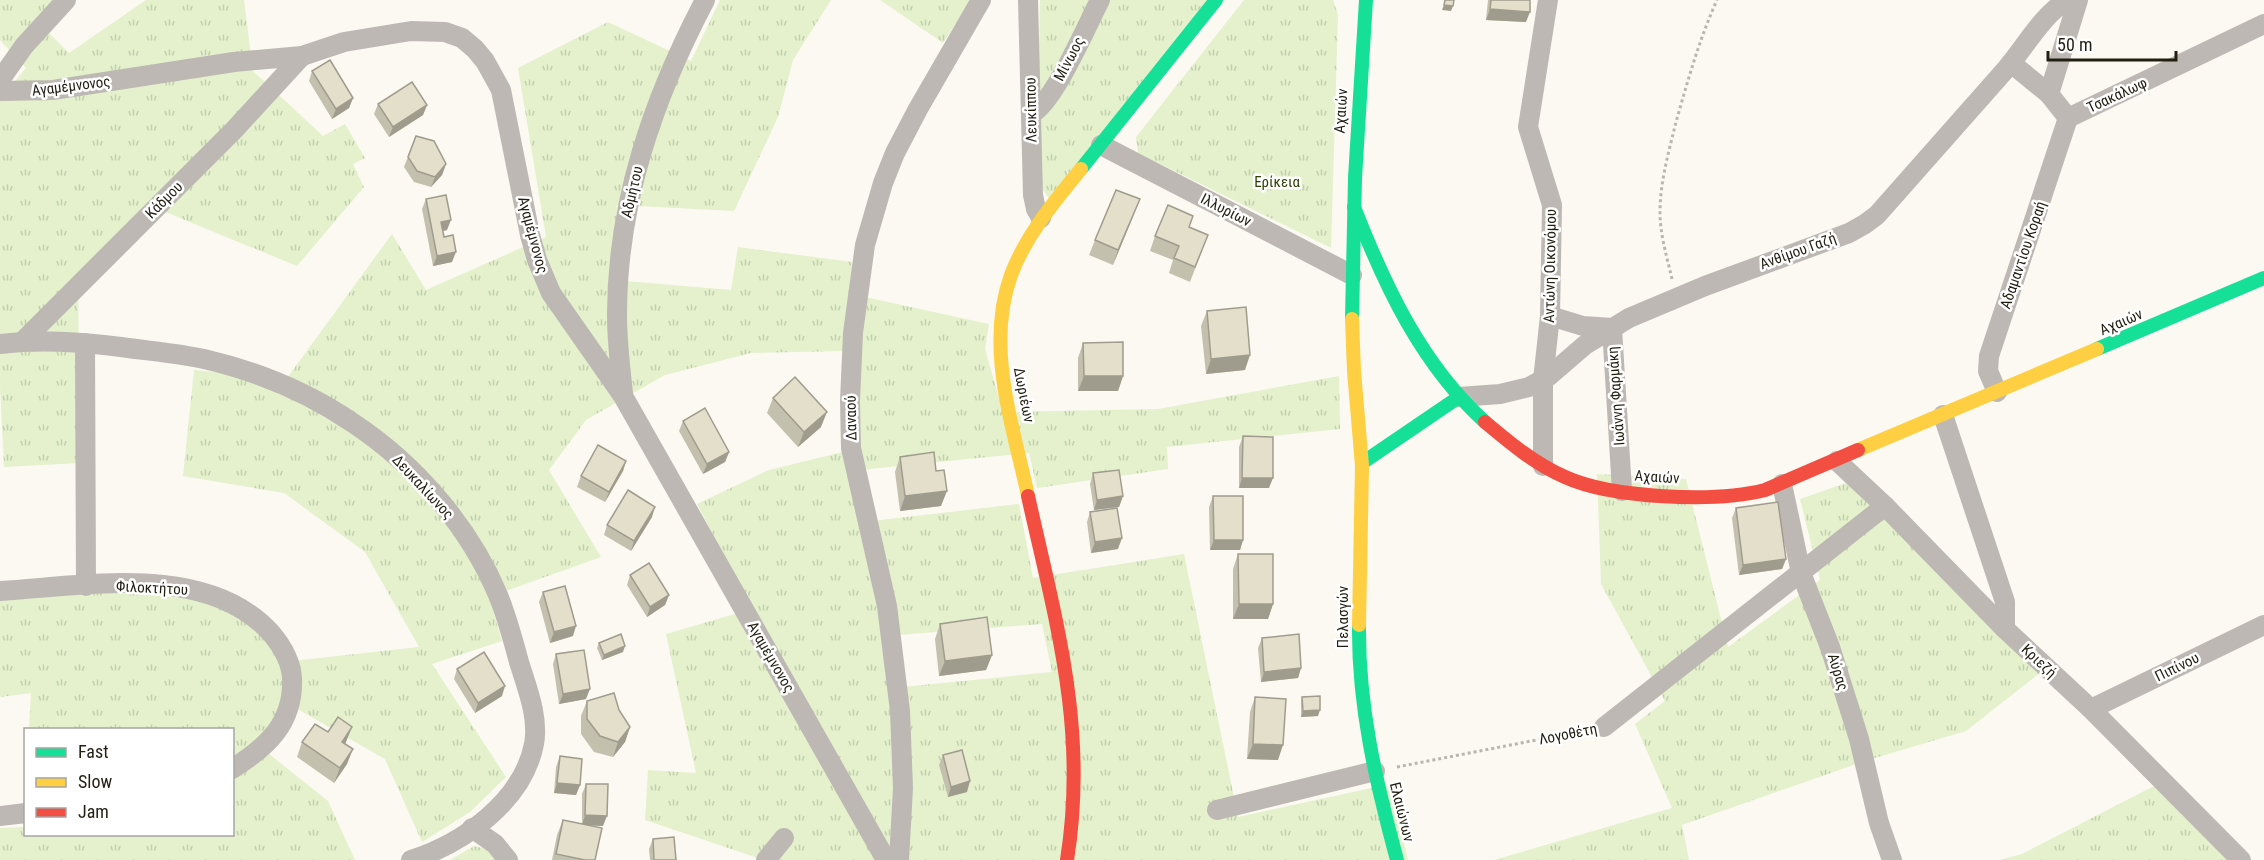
<svg xmlns="http://www.w3.org/2000/svg" width="2264" height="860" font-family="'Roboto Condensed',sans-serif">
<style>
.grass{fill:url(#grass-tufts);fill-rule:evenodd}
.lines{fill:none;stroke-linecap:round;stroke-linejoin:round}
.path{stroke:#b9b5b1;stroke-width:3;stroke-dasharray:3 3;stroke-linecap:butt}
.street{stroke:#bdb8b4;stroke-width:20}
.fast{stroke:#16e098;stroke-width:14}
.slow{stroke:#ffcf43;stroke-width:14}
.jam{stroke:#f24e42;stroke-width:14}
.wall{fill:#c4c0ae}
.shaded-wall{fill:#a09c8d}
.building{fill:#e4dfca;stroke:#a09c8d;stroke-width:1.5}
.labels{text-anchor:middle;stroke-width:5;stroke-linejoin:round;paint-order:stroke}
.street-label{font-size:15px;fill:#211e12;stroke:#fff}
.park-label{font-size:15px;fill:#2d4001;stroke:#fff}
</style>
<defs>
<pattern id="grass-tufts" width="24" height="20" patternUnits="userSpaceOnUse" patternTransform="scale(1.5)"><rect width="24" height="20" fill="#e4f1cc"/><path d="M3 7l-1-3M5 7V3M7 7l1-3M15 17l-1-3M17 17v-4M19 17l1-3" fill="none" stroke="#c3ceae"/></pattern>
</defs>
<rect width="100%" height="100%" fill="#fbf9f2"/>
<!-- grass -->
<g class="grass">
<path d="M0 0H56L38 22 69 53 146 0H244L253 71 323 136 345 124 365 158 353 164 364 187 297 266 146 204 78 279 80 463 4 467 0 386V99L26 68 0 40Z"/>
<path d="M720 0H831L793 60 778 117 734 211 617 205 614 280 731 290 738 247 852 262 851 294 989 324 985 349 1003 412 1158 409 1339 376 1340 429 1167 447 1168 469 1037 488 1029 453 849 471 863 522 1019 504 1033 578 1184 554 1238 817 1390 784 1408 860H764L645 820 648 770 696 773 666 634 752 609 697 504 769 470 859 448 844 351 751 353 665 375 586 420 549 470 601 557 489 597 502 641 432 664 506 777 470 812 422 842 385 759 287 703 259 746 328 801 355 860H0V828L25 827 26 834H232V730L29 729 31 693 0 697V598L105 587 199 598 236 614 270 640 283 662 419 647 365 552 284 493 183 476 194 370 237 374 282 385 392 234 426 290 546 237 518 68 608 22 691 61ZM1042 624 1052 672 892 688 884 636Z"/>
<path d="M880 0H971L943 43Z"/>
<path d="M1040 0H1207L1049 198 1042 189 1037 154Z"/>
<path d="M1244 0H1333L1338 15 1331 248 1138 153 1136 137Z"/>
<path d="M1597 474 1686 479 1728 647 1820 580 1800 499 1849 482 2041 672 1966 731 1868 760 1682 825 1689 860H1494L1672 808 1635 724 1665 701 1601 584Z"/>
<path d="M2156 785 2236 860H2000L2022 854Z"/>
<path d="M474 846 499 852 502 860H450Z"/>
</g>
<g class="lines">
<!-- path -->
<g class="path">
<path d="M1672 279C1667 257 1660 235 1660 212 1660 182 1669 151 1676 122 1688 80 1699 40 1717 0"/>
<path d="M1397 767 1588 730"/>
</g>
<!-- street -->
<g class="street">
<path d="M1028 0 1033 195 1036 209 1041 218"/>
<path d="M2011 63 2049 94 2068 118"/>
<path d="M0 80 24 46 66 0"/>
<path d="M0 91 53 90 234 62 302 56 344 42 411 31 445 32 462 38 475 49 485 61 501 90 530 235 537 260 551 293 623 396 886 860"/>
<path d="M2049 94 2078 0"/>
<path d="M1031 114C1054 103 1087 25 1100 0"/>
<path d="M2068 118 2264 24"/>
<path d="M1101 145 1352 275"/>
<path d="M1550 316 1583 326 1612 328 1622 491"/>
<path d="M23 341 234 130 302 56"/>
<path d="M85 343 86 586"/>
<path d="M0 344C41 339 80 342 121 347 148 351 176 353 204 359 256 371 309 393 353 423 415 464 469 526 498 595 507 617 513 640 519 662 527 688 539 717 534 744 523 801 464 843 411 860"/>
<path d="M1997 392 1988 371 1989 356 2068 118"/>
<path d="M623 393C620 367 617 341 617 315 617 203 653 99 705 0"/>
<path d="M1459 397 1500 394 1529 387 1549 376 1585 345 1629 318 1705 286 1849 233 1865 224 1877 215C1920 166 1964 117 2007 68 2027 44 2041 17 2067 0"/>
<path d="M1943 415 2005 602V629"/>
<path d="M1837 461 1885 506 2005 629 2091 709 2241 860"/>
<path d="M1543 466V380L1550 316 1552 205 1528 127 1548 0"/>
<path d="M1782 484 1801 573 1830 647 1859 739 1879 823 1892 860"/>
<path d="M0 591C85 586 207 562 271 633 282 646 291 661 292 678 294 723 267 747 232 769"/>
<path d="M2091 709 2264 625"/>
<path d="M1604 727 1885 506"/>
<path d="M1217 810 1375 771"/>
<path d="M0 816 26 813"/>
<path d="M472 828 495 844 508 860"/>
<path d="M766 860 784 838"/>
<path d="M899 860 903 788 900 711 887 606 851 448 850 401 853 333 865 245 883 183 895 153 918 109 981 0"/>
</g>
<!-- fast -->
<g class="fast">
<path d="M1081 169 1216 0"/>
<path d="M1354 207C1385 286 1421 364 1485 422"/>
<path d="M1352 319 1355 178 1366 0"/>
<path d="M2097 349 2264 278"/>
<path d="M1362 463 1459 397"/>
<path d="M1359 625C1358 706 1376 782 1397 860"/>
</g>
<!-- slow -->
<g class="slow">
<path d="M1352 319 1354 371 1362 466 1359 625"/>
<path d="M1858 450 2097 349"/>
<path d="M1028 496C1013 425 985 347 1011 275 1026 235 1054 202 1081 169"/>
</g>
<!-- jam -->
<g class="jam">
<path d="M1485 422C1510 443 1535 464 1565 477 1611 498 1715 503 1765 490L1858 450"/>
<path d="M1028 496C1056 622 1088 729 1067 860"/>
</g>
</g>
<!-- wall -->
<g class="wall">
<path d="M1488 0H1530L1526 22 1486 20Z"/>
<path d="M312 71 353 98 349 108 332 119 309 81Z"/>
<path d="M378 104 427 105 423 115 389 137 374 114Z"/>
<path d="M416 136 446 164 442 175 431 187 414 182 404 167Z"/>
<path d="M426 199 447 230 443 231 452 262 433 266 422 209Z"/>
<path d="M1134 214 1113 265 1089 255 1095 240Z"/>
<path d="M1189 227 1208 235 1190 282 1169 273 1173 260 1150 251 1155 236Z"/>
<path d="M1207 311 1245 370 1206 374 1201 326Z"/>
<path d="M1083 343 1123 376 1118 391H1078V358Z"/>
<path d="M773 398 821 427 798 447 767 413Z"/>
<path d="M683 421 729 452 725 462 703 474 679 431Z"/>
<path d="M1243 436 1269 488H1239V447Z"/>
<path d="M900 457 941 506 900 511 895 472Z"/>
<path d="M626 461 623 471 605 502 577 487 581 476Z"/>
<path d="M1093 473 1123 496 1119 507 1094 510 1090 484Z"/>
<path d="M1213 496 1243 540 1240 550H1210L1209 507Z"/>
<path d="M1736 508 1786 559 1782 569 1739 575 1732 518Z"/>
<path d="M1090 512 1118 549 1091 553 1087 522Z"/>
<path d="M652 517 631 551 604 535 607 525Z"/>
<path d="M1238 554 1273 604 1268 619H1233V569Z"/>
<path d="M630 575 669 595 665 605 647 617 627 585Z"/>
<path d="M543 592 573 636 550 643 539 602Z"/>
<path d="M940 624 992 655 986 670 939 676 935 639Z"/>
<path d="M1262 638 1301 668 1298 678 1261 682 1258 648Z"/>
<path d="M599 643 623 652 602 660 597 648Z"/>
<path d="M556 654 586 699 559 704 553 664Z"/>
<path d="M457 669 502 696 475 713 454 679Z"/>
<path d="M1255 697 1278 760 1247 759 1250 712Z"/>
<path d="M1302 697 1318 716 1301 717V702Z"/>
<path d="M587 701 619 710 630 727 625 742 613 757 594 752 581 734V716Z"/>
<path d="M328 732 346 742 345 744 347 764 334 783 297 757 302 742Z"/>
<path d="M943 755 967 792 948 797 939 765Z"/>
<path d="M560 756 580 785 576 795 554 793 556 767Z"/>
<path d="M586 784 603 826 588 825 595 860H552L557 835 563 820 582 824V794Z"/>
<path d="M653 839 676 860H650L649 849Z"/>
</g>
<!-- shaded-wall -->
<g class="shaded-wall">
<path d="M1444 5 1453 6 1451 11 1442 10Z"/>
<path d="M1490 9 1530 12 1526 22 1486 20Z"/>
<path d="M353 98 349 108 332 119 336 109Z"/>
<path d="M427 105 423 115 389 137 393 127Z"/>
<path d="M446 164 442 175 431 187 435 177Z"/>
<path d="M1140 199 1134 214 1113 265 1118 250Z"/>
<path d="M451 220 447 230 438 232 441 222Z"/>
<path d="M456 252 452 262 433 266 437 256Z"/>
<path d="M1250 355 1245 370 1206 374 1211 359Z"/>
<path d="M1084 376H1123L1118 391H1078Z"/>
<path d="M827 412 821 427 798 447 804 432Z"/>
<path d="M729 452 725 462 703 474 707 464Z"/>
<path d="M626 461 623 471 605 502 609 492Z"/>
<path d="M1242 478H1273L1269 488H1239Z"/>
<path d="M947 491 941 506 900 511 905 496Z"/>
<path d="M1123 496 1119 507 1094 510 1097 500Z"/>
<path d="M655 507 652 517 631 551 634 541Z"/>
<path d="M1122 538 1118 549 1091 553 1095 542Z"/>
<path d="M1214 540H1243L1240 550H1210Z"/>
<path d="M1786 559 1782 569 1739 575 1743 565Z"/>
<path d="M669 595 665 605 647 617 650 607Z"/>
<path d="M1239 604H1273L1268 619H1233Z"/>
<path d="M576 626 573 636 550 643 554 632Z"/>
<path d="M625 646 623 652 602 660 604 655Z"/>
<path d="M992 655 986 670 939 676 945 661Z"/>
<path d="M1301 668 1298 678 1261 682 1264 672Z"/>
<path d="M505 686 502 696 475 713 478 703Z"/>
<path d="M590 689 586 699 559 704 563 694Z"/>
<path d="M1320 710 1318 716 1301 717 1303 711Z"/>
<path d="M352 727 346 742 336 757 342 742Z"/>
<path d="M630 727 625 742 613 757 618 742Z"/>
<path d="M1253 744 1283 745 1278 760 1247 759Z"/>
<path d="M353 749 347 764 334 783 340 768Z"/>
<path d="M970 781 967 792 948 797 951 787Z"/>
<path d="M557 783 580 785 576 795 554 793Z"/>
<path d="M585 815 607 816 603 826 582 825Z"/>
</g>
<!-- building -->
<g class="building">
<path d="M1445 0H1454L1453 6 1444 5Z"/>
<path d="M1491 0H1530V12L1490 9Z"/>
<path d="M330 60 353 98 336 109 312 71Z"/>
<path d="M412 82 427 105 393 127 378 104Z"/>
<path d="M416 136 434 141 446 164 435 177 417 171 408 157Z"/>
<path d="M1116 190 1140 199 1118 250 1095 240Z"/>
<path d="M446 195 451 220 441 222 444 237 453 235 456 252 437 256 426 199Z"/>
<path d="M1168 205 1193 216 1189 227 1208 235 1195 267 1174 258 1179 246 1155 236Z"/>
<path d="M1246 307 1250 355 1211 359 1207 311Z"/>
<path d="M1123 342V376H1084L1083 343Z"/>
<path d="M795 377 827 412 804 432 773 398Z"/>
<path d="M705 408 729 452 707 464 683 421Z"/>
<path d="M1243 436 1273 437V478H1242Z"/>
<path d="M598 445 626 461 609 492 581 476Z"/>
<path d="M934 452 936 471 944 470 947 491 905 496 900 457Z"/>
<path d="M1119 470 1123 496 1097 500 1093 473Z"/>
<path d="M628 490 655 507 634 541 607 525Z"/>
<path d="M1213 496H1243V540H1214Z"/>
<path d="M1778 502 1786 559 1743 565 1736 508Z"/>
<path d="M1117 508 1122 538 1095 542 1090 512Z"/>
<path d="M1238 554H1273V604H1239Z"/>
<path d="M649 563 669 595 650 607 630 575Z"/>
<path d="M565 586 576 626 554 632 543 592Z"/>
<path d="M987 617 992 655 945 661 940 624Z"/>
<path d="M621 634 625 646 604 655 599 643Z"/>
<path d="M1299 634 1301 668 1264 672 1262 638Z"/>
<path d="M584 650 590 689 563 694 556 654Z"/>
<path d="M484 652 505 686 478 703 457 669Z"/>
<path d="M614 693 619 710 630 727 618 742 600 736 587 719V701Z"/>
<path d="M1320 696V710L1303 711 1302 697Z"/>
<path d="M1255 697 1286 699 1283 745 1253 744Z"/>
<path d="M338 717 352 727 342 742 353 749 340 768 302 742 315 724 328 732Z"/>
<path d="M962 750 970 781 951 787 943 755Z"/>
<path d="M560 756 582 759 580 785 557 783Z"/>
<path d="M586 784H608L607 816 585 815Z"/>
<path d="M563 820 602 828 595 860H585L556 854Z"/>
<path d="M674 837 676 860H654L653 839Z"/>
</g>
<g class="labels">
<!-- street labels -->
<g class="street-label">
<text transform="translate(1069 59) rotate(-62)" y="5">Μίνωος</text>
<text transform="translate(71 86) rotate(-7)" y="5">Αγαμέμνονος</text>
<text transform="translate(2117 95) rotate(-25)" y="5">Τσακάλωφ</text>
<text transform="translate(1031 110) rotate(-91)" y="5">Λευκίππου</text>
<text transform="translate(1341 111) rotate(-86)" y="5">Αχαιών</text>
<text transform="translate(632 192) rotate(-77)" y="5">Αδμήτου</text>
<text transform="translate(164 200) rotate(-45)" y="5">Κάδμου</text>
<text transform="translate(1226 210) rotate(27)" y="5">Ιλλυρίων</text>
<text transform="translate(533 235) rotate(75)" y="5">Αγαμέμνονος</text>
<text transform="translate(1798 251) rotate(-20)" y="5">Ανθίμου Γαζή</text>
<text transform="translate(2023 255) rotate(-71)" y="5">Αδαμαντίου Κοραή</text>
<text transform="translate(1550 266) rotate(-89)" y="5">Αντώνη Οικονόμου</text>
<text transform="translate(2121 322) rotate(-23)" y="5">Αχαιών</text>
<text transform="translate(1024 395) rotate(79)" y="5">Δωριέων</text>
<text transform="translate(1616 396) rotate(-94)" y="5">Ιωάννη Φαρμάκη</text>
<text transform="translate(851 418) rotate(-91)" y="5">Δαναού</text>
<text transform="translate(1657 477) rotate(4)" y="5">Αχαιών</text>
<text transform="translate(423 487) rotate(47)" y="5">Δευκαλίωνος</text>
<text transform="translate(152 588) rotate(3)" y="5">Φιλοκτήτου</text>
<text transform="translate(1343 617) rotate(-90)" y="5">Πελασγών</text>
<text transform="translate(771 657) rotate(60)" y="5">Αγαμέμνονος</text>
<text transform="translate(2039 661) rotate(43)" y="5">Κριεζή</text>
<text transform="translate(2177 667) rotate(-26)" y="5">Πιπίνου</text>
<text transform="translate(1838 672) rotate(73)" y="5">Αύρας</text>
<text transform="translate(1568 734) rotate(-11)" y="5">Λογοθέτη</text>
<text transform="translate(1402 812) rotate(76)" y="5">Ελαιώνων</text>
</g>
<!-- park labels -->
<g class="park-label">
<text x="1277" y="187">Ερίκεια</text>
</g>
</g>
<!-- legend -->
<rect x="24" y="728" width="210" height="108" fill="#ffffff" stroke="#a6a5a0" stroke-width="1.5"/>
<rect x="36" y="748" width="30" height="9" fill="#16e098" stroke="#a6a5a0" stroke-width="1.5"/>
<text x="78" y="758" font-size="18" fill="#211e12">Fast</text>
<rect x="36" y="778" width="30" height="9" fill="#ffcf43" stroke="#a6a5a0" stroke-width="1.5"/>
<text x="78" y="788" font-size="18" fill="#211e12">Slow</text>
<rect x="36" y="808" width="30" height="9" fill="#f24e42" stroke="#a6a5a0" stroke-width="1.5"/>
<text x="78" y="818" font-size="18" fill="#211e12">Jam</text>
<!-- scale -->
<path d="M2048 51v9h128v-9" fill="none" stroke="#211e12" stroke-width="3"/>
<text x="2057" y="51" font-size="18" fill="#211e12" stroke="#ffffff" stroke-width="4.5" paint-order="stroke">50 m</text>
</svg>
